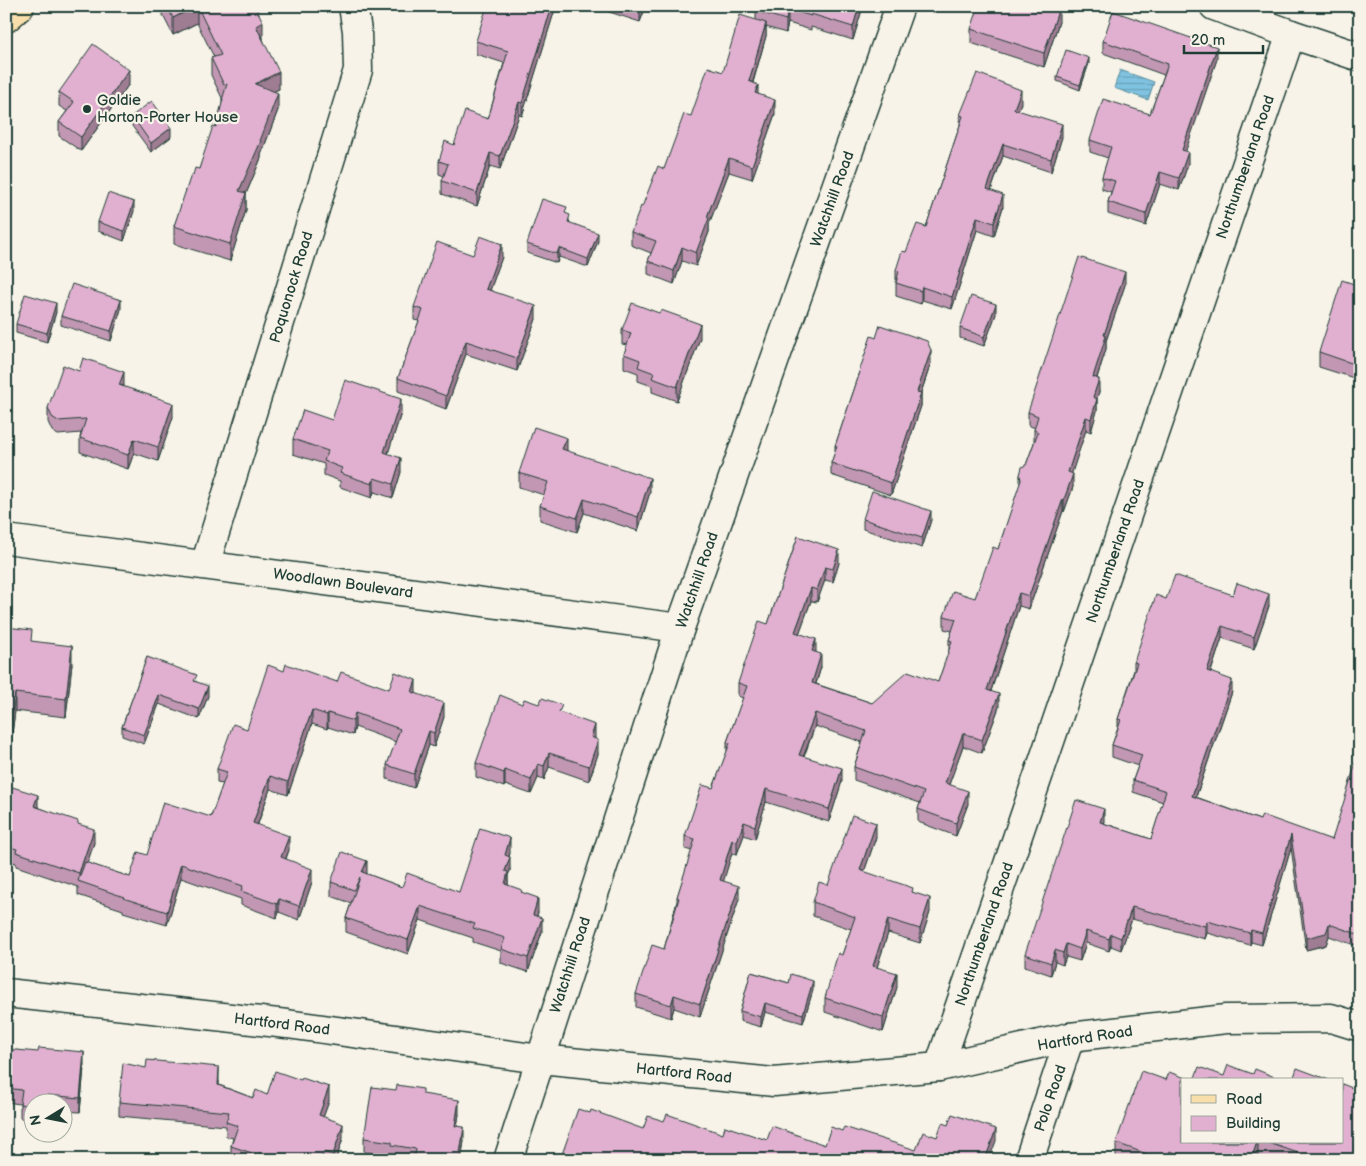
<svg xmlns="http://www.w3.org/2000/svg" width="1366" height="1166" font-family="'Balsamiq Sans',sans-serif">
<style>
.water{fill:url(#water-rules);stroke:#598d9c}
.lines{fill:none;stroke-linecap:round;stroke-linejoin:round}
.minor-casing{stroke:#1f3d34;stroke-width:31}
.major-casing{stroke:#1f3d34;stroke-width:31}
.minor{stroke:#f7f3e8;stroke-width:28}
.major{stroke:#f8deab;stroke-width:28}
.wall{fill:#c297b3;stroke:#1f3d34}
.shaded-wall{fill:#9e7b92;stroke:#1f3d34}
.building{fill:#e1b0d0;stroke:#1f3d34}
.poi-dot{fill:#1f3d34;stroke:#f7f3e8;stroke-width:2}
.labels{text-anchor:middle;stroke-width:4.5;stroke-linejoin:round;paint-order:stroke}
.poi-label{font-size:15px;fill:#1f3d34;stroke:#f7f3e8;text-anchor:start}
.street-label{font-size:15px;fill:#1f3d34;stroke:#f7f3e8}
</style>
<defs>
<pattern id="water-rules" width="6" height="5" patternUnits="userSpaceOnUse" patternTransform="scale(1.25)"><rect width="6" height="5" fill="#80c3e1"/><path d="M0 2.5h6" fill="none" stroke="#68a0b7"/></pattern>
</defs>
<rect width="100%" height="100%" fill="#f7f3e8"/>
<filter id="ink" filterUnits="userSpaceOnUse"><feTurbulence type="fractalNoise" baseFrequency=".02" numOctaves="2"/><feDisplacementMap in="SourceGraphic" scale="10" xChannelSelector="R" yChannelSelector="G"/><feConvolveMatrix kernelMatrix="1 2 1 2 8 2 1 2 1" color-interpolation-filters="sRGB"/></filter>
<g filter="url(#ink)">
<!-- water -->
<path class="water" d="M1120 70 1154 82 1148 100 1114 88Z"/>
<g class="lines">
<defs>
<g id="minor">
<path d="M1214 6 1291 34 1360 57"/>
<path d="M6 539 680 628"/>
<path d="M205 565 358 70 357 31 353 6"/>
<path d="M6 993 287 1024 540 1059 774 1082 939 1067 1070 1037 1226 1019 1331 1018 1360 1027"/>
<path d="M939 1067 1291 34"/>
<path d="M508 1160 680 628 900 6"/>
<path d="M1029 1160 1070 1037"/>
</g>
<path id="major" d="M6 18 20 6"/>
</defs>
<!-- minor casing -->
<use href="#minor" class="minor-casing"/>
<!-- major casing -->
<use href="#major" class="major-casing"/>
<!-- minor -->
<use href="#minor" class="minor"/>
<!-- major -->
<use href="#major" class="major"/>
</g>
<!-- wall -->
<g class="wall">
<path d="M158 6H256L263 39 279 89 274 91 278 110 261 155V158L246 194V210L230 261 174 244V226L193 175 199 169 216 127 222 104V98L211 75V58L214 57 197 23 173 35Z"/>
<path d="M556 6 522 116 519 115 500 169 490 166 477 206 442 194V181L444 176 439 174V161L454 145 488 119 504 63 476 54V41Z"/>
<path d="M591 6H646L640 22Z"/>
<path d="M861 6V13L853 40 811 27V30L788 23 786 33 766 27V36L753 83 758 94 775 114 752 179 729 172 709 224V232L696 266 682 261 674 284 648 274V261L651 253 631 245V232L642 207 664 169 691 116 723 72 756 20V11Z"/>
<path d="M1059 22 1044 67 971 43V29Z"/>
<path d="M1103 41 1217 59 1185 151 1188 164 1179 190 1160 184 1146 226 1108 214V202L1111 192 1102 189V177L1108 158 1090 152V140L1150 114 1164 75 1103 53Z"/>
<path d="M1089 63 1080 90 1057 81V77Z"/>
<path d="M129 84 81 151 59 136V122L67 111 59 106V92Z"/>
<path d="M1021 103 1018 110 1062 137 1051 172 1003 156 991 191 1003 207 994 236 977 230 952 309 922 300 921 304 896 296V270L906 252 926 227 960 125V115Z"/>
<path d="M132 116 171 137 151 152 132 126Z"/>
<path d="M134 211 124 241 98 231V222Z"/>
<path d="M567 214 570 223 598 241 588 267 559 257 557 263 527 253V244Z"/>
<path d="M473 255 502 257 490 290 536 319 517 371 466 354 446 409 398 391V378L419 321 414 320V307Z"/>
<path d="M1125 285 1106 341V349L1097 378 1099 392 1097 398V411L1091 432 1086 430 1071 474 1073 487 1064 512 1063 511 1029 609 1019 606 991 691 999 707 982 753 963 746 949 784 968 804 956 836 918 822V809L920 803 854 780V767L862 742 815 726 804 757 842 781 829 822 766 802 755 839 744 835 737 854 732 853 723 881 739 899 700 1017 674 1008 671 1018 636 1007V994L664 949 677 901V897L692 851 685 849V836L713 788 727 752V742L743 698 738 696V683L768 624 798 536 839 563 833 582 825 580 817 602 811 601 799 634 815 652 821 667 816 684 872 703 938 682 949 651V640L952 631 944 629V616L975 598 998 549 1020 486V475L1026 465 1034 443V430L1035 428 1028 425V412Z"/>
<path d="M1360 286V380L1319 367V352Z"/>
<path d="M121 309 111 341 61 325V316Z"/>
<path d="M56 312 47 342 16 333V324Z"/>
<path d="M996 314 984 346 960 338V328Z"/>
<path d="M622 330 700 338 677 401 652 392V386L638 381V373L624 368V354L627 345 622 344Z"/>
<path d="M931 363 921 393V406L891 495 831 475V463L835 452V446L859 375V372Z"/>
<path d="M123 386 173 417 158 461 134 453 128 469 80 452V438L81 433 58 435 52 431 48 422V408Z"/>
<path d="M401 413 388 453 401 472 393 498 374 492 372 498 340 487V481L324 475V464L293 454V439Z"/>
<path d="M567 451 650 492 638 531 584 513 577 532 540 520V506L544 495 519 487V473Z"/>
<path d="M863 519 931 520 922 548 863 529Z"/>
<path d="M1233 595 1269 606 1254 649 1222 638 1211 672 1232 692 1196 797 1260 820 1332 840 1360 763V947L1329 936 1326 945 1306 950 1291 848 1262 945 1251 942 1250 945 1207 933 1205 939 1132 919 1121 950 1111 946 1109 951 1086 943 1080 961 1066 957 1063 965 1055 962 1051 975 1025 966V954L1104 821 1103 823 1151 839 1163 802 1133 792V780L1138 766 1112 757V745L1118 728V719L1134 670V662L1166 599Z"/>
<path d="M6 627 72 664 66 717 15 711 10 748 6 751Z"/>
<path d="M147 657 197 682 208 696 199 719 159 704 144 744 122 736V727Z"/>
<path d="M284 671 337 682 416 693 444 717 434 747 429 745 414 788 387 779V765L396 742 355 727 353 735 328 727 327 729 312 724 288 795 270 789 258 824 289 850 286 859 312 882 299 920 279 912 277 918 241 905V899L181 878 167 925 123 912V910L78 895V887L16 866V863L6 860V785L38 807 78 824 94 843 87 863 130 877 147 855 211 817 223 784 217 783V769L247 729Z"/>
<path d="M522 704 562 713 595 739 598 754 589 781 549 767 544 780 538 778 531 794 505 785 504 787 476 777V763Z"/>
<path d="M876 837 864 872 913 892 930 912 920 943 888 933 877 967 897 987 883 1032 825 1012V998L842 955 851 929 813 916V902L828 885Z"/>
<path d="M510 853 509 857 510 871 508 875V885L522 893 538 912 537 916 542 932 528 972 501 963V951L473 942V938L420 920 408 954 346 932V918L351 903 331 896V882L367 874 402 887 459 892Z"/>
<path d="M751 972 813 990 803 1023 765 1012 761 1027 740 1021V1011Z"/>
<path d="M6 1049 84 1067 80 1112 62 1111V1104H32V1120L20 1118V1104L6 1102Z"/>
<path d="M1166 1080 1182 1142H1342L1360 1160H1269L1258 1156 1257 1160 1116 1159V1143Z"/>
<path d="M219 1081V1085L253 1098 267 1095 329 1101 323 1117 343 1138 336 1160H231V1146L233 1138 226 1136V1126L119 1116V1102Z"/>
<path d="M423 1095 459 1114 457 1126 464 1141 461 1160H395L392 1159V1156L364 1152V1138Z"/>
</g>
<!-- shaded-wall -->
<g class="shaded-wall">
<path d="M197 6V23L173 35V18Z"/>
<path d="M552 6H556L522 116V103Z"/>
<path d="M641 6H646L640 22V10Z"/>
<path d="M859 6H861V13L853 40V27Z"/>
<path d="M1059 8V22L1044 67V53Z"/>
<path d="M788 9V23L786 33V20Z"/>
<path d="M263 22V39L256 26Z"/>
<path d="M766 23V36L749 95V81Z"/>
<path d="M1217 47V59L1182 162V150Z"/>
<path d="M1089 58V63L1080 90V85Z"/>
<path d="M129 70V84L81 151V137Z"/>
<path d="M279 72V89L255 101V84Z"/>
<path d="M758 85V98L755 93Z"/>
<path d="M1021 90V103L1014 121V109Z"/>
<path d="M278 93V110L261 155V158L246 194V210L230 261V244L239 191Z"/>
<path d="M775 100V114L752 179V166Z"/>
<path d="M519 102V115L500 169V156Z"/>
<path d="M1062 124V137L1051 172V159Z"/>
<path d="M171 128V137L151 152V143Z"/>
<path d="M1003 144V156L987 202V189Z"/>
<path d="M1188 152V164L1179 190V178Z"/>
<path d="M490 153V166L477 206V193Z"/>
<path d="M729 158V172L709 224V232L696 266V253L707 217Z"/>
<path d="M1160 172V184L1146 226V214Z"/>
<path d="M1003 195V207L994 236V223Z"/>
<path d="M134 202V211L124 241V231Z"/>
<path d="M977 217V230L952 309V297Z"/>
<path d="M598 233V241L588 267V259Z"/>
<path d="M502 244V257L486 302V289Z"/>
<path d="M682 247V261L674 284V271Z"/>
<path d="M559 248V257L557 263V254Z"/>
<path d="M1125 272V285L1106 341V349L1093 390V377L1104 335Z"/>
<path d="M922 287V300L921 304V291Z"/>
<path d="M121 300V309L111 341V331Z"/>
<path d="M56 303V312L47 342V333Z"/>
<path d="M996 304V314L984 346V337Z"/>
<path d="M536 306V319L517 371V358Z"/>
<path d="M700 324V338L677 401V387Z"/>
<path d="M466 341V354L446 409V396Z"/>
<path d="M931 350V363L917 404V392Z"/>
<path d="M124 372V386L119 385Z"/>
<path d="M1099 379V392L1093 410V397Z"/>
<path d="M921 393V406L891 495V483Z"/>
<path d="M401 399V413L384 466V452Z"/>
<path d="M1097 399V411L1091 432V419Z"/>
<path d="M173 403V417L158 461V447Z"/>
<path d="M1086 417V430L1068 485V472Z"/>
<path d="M567 438V452L562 449Z"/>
<path d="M134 439V453L128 469V455Z"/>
<path d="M401 458V472L393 498V484Z"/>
<path d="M1073 474V487L1064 512V499Z"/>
<path d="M374 478V492L372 498V484Z"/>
<path d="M650 478V492L638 531V517Z"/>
<path d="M584 499V513L577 532V518Z"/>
<path d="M1063 499V511L1029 609V596Z"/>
<path d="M931 511V520L922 548V538Z"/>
<path d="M839 550V563L833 582V569Z"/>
<path d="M825 567V580L817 602V590Z"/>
<path d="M811 588V601L795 645V632Z"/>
<path d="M1019 593V606L987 703V690Z"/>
<path d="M1269 594V606L1254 649V637Z"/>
<path d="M1222 626V638L1207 683V671Z"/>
<path d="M816 639V652L812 664V651Z"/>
<path d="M72 646V664L66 717V699Z"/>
<path d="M821 654V667L812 696V683Z"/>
<path d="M416 680V693L412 692Z"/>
<path d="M1232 680V692L1192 808V796Z"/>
<path d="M208 686V696L199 719V709Z"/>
<path d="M15 693V711L10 748 6 751V733Z"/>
<path d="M999 694V707L982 753V740Z"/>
<path d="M159 695V704L144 744V735Z"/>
<path d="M444 703V717L434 747V733Z"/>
<path d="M312 710V724L288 795V782Z"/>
<path d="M328 713V727L327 729V715Z"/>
<path d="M355 713V727L353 735V721Z"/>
<path d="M815 713V726L799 768V755Z"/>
<path d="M595 725V739L591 737Z"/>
<path d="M429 731V745L414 788V774Z"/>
<path d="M963 733V746L945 796V783Z"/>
<path d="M598 740V754L589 781V766Z"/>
<path d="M549 753V767L544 780V766Z"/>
<path d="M538 764V778L531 794V780Z"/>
<path d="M842 768V781L829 822V809Z"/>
<path d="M505 770V785L504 787V773Z"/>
<path d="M270 776V789L253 837V823Z"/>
<path d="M766 789V802L755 839V826Z"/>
<path d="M968 791V804L956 836V823Z"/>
<path d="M38 795V809L34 806Z"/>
<path d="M1104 809V821L1100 834V822Z"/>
<path d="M744 822V835L737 854V841Z"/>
<path d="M876 823V837L860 884V870Z"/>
<path d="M94 829V843L81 882 79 881V873Z"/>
<path d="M1291 835V848L1262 945V933Z"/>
<path d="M289 836V850L281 871V857Z"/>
<path d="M510 838V853L505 869V855Z"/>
<path d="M732 840V853L720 893V880Z"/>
<path d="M510 857V871L508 875V886L505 898V871Z"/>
<path d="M367 861V875L362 872Z"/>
<path d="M181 864V878L167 925V912Z"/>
<path d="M312 869V882L299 920V906Z"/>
<path d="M739 886V899L700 1017V1004Z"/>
<path d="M538 898V912L533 929V915Z"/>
<path d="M930 898V912L920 943V929Z"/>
<path d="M279 899V912L277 918V904Z"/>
<path d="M420 906V920L408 954V940Z"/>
<path d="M1132 907V919L1121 950V938Z"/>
<path d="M542 918V932L528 972V958Z"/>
<path d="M888 919V933L873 980V966Z"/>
<path d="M1207 921V933L1205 939V926Z"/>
<path d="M1329 924V936L1326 945 1306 950V938Z"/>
<path d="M1251 930V942L1250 945V933Z"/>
<path d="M1086 931V943L1080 961V949Z"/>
<path d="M1111 934V946L1109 951V939Z"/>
<path d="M1066 944V957L1063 965V953Z"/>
<path d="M1055 950V962L1051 975V963Z"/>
<path d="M897 973V987L883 1032V1017Z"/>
<path d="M813 981V990L803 1023V1014Z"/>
<path d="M674 995V1008L671 1018V1005Z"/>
<path d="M765 1003V1012L761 1027V1017Z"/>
<path d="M84 1052V1067L80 1112V1098Z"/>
<path d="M219 1067V1081L218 1099V1085Z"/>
<path d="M329 1087V1101L319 1129V1115Z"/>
<path d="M459 1100V1114L455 1140V1126Z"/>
<path d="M343 1124V1138L336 1160H333V1155Z"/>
<path d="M464 1127V1141L461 1160H459Z"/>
<path d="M996 1129V1141L989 1160H985Z"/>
<path d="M1257 1142H1258V1156L1257 1160H1251Z"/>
<path d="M1170 1151V1160H1167Z"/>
<path d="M323 1152V1160H320Z"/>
</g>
<!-- building -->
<g class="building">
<path d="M167 6H196L173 18Z"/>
<path d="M197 6H255L263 22 256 26 279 72 255 84 278 93 260 141H261L239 191 246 193 230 244 174 226 191 175H193L195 168 199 169 213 126 216 127 223 99 222 100 227 84 224 85 211 58 221 55Z"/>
<path d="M487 6H552L522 103 519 102 500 156 490 153 477 193 442 181 448 164 439 161 445 141 454 145 465 111 488 119 508 51 476 41Z"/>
<path d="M630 6H641L640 10Z"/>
<path d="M757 6H859L853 27 811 14V16L788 9 786 20 756 11Z"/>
<path d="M979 6H1054L1059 8 1044 53 971 29Z"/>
<path d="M1113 11 1217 47 1182 150 1188 152 1179 178 1160 172 1146 214 1108 202 1115 181 1102 177 1111 147 1090 140 1103 99 1150 114 1168 64 1103 41Z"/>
<path d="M740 15 766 23 749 81 758 85 755 93 775 100 752 166 729 158 707 217 709 218 696 253 682 247 674 271 648 261 656 241 631 232 641 206 642 207 658 166 664 169 684 114 691 116 708 67 723 72Z"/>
<path d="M93 44 129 70 81 137 59 122 74 102 59 92Z"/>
<path d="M1066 50 1089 58 1080 85 1057 77Z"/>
<path d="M977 73 1021 90 1014 109 1062 124 1051 159 1003 144 987 189 1003 195 994 223 977 217 952 297 922 287 921 291 896 283 899 271 896 270 902 251 906 252 917 224 926 227 963 116 960 115Z"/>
<path d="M152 101 171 128 151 143 132 116Z"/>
<path d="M108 193 134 202 124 231 98 222Z"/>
<path d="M542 199 567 207 565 213 570 215 568 222 598 233 588 259 559 248 557 254 527 244Z"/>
<path d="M480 236 502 244 486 289 536 306 517 358 466 341 446 396 398 378 423 310 414 307 437 242 473 255Z"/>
<path d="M1079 257 1125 272 1104 335 1106 336 1093 377 1099 379 1093 397 1097 399 1091 419 1086 417 1068 472 1073 474 1066 494 1064 499H1063L1029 596 1019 593 987 690 999 694 982 740 963 733 945 783 968 791 956 823 918 809 924 792 854 767 866 731 815 713 799 755 842 768 829 809 766 789 755 826 744 822 737 841 732 840 720 880 739 886 700 1004 674 995 671 1005 636 994 652 945 664 949 679 898 677 897 695 839 685 836 702 785 713 788 730 743 727 742 747 686 738 683 759 621 768 624 798 536 839 550 833 569 825 567 817 590 811 588 795 632 816 639 812 651 821 654 812 683 872 703 908 671 938 682 952 641 949 640 956 619 944 616 953 591 975 598 993 547 998 549 1021 480 1020 475 1022 467 1026 465 1038 432 1034 430 1038 416 1028 412Z"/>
<path d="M1342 280 1360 286V366L1319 352Z"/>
<path d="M72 284 121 300 111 331 61 316Z"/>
<path d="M25 294 56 303 47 333 16 324Z"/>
<path d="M971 296 996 304 984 337 960 328Z"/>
<path d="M632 303 659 313 661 310 700 324 677 387 652 378 654 373 638 367 640 360 624 354 631 333 622 330Z"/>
<path d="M880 325 927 341 931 350 917 392 921 393 891 483 831 463 837 446H835L860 372H859L871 336 876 338Z"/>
<path d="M83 358 124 372 119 385 173 403 158 447 134 439 128 455 80 438 86 419 58 421 52 417 48 408 63 365 79 371Z"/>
<path d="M345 380 401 399 384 452 401 458 393 484 374 478 372 484 340 473 342 468 324 461 328 451 293 439 303 410 332 420Z"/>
<path d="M534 427 567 438 562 449 650 478 638 517 584 499 577 518 540 506 548 482 519 473Z"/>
<path d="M872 491 931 511 922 538 863 519Z"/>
<path d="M1175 575 1233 595 1237 583 1269 594 1254 637 1222 626 1207 671 1232 680 1192 796 1260 820 1262 815 1332 840 1356 762 1360 763V935L1329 924 1326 933 1306 938 1291 835 1262 933 1251 930 1250 933 1207 921 1205 926 1132 907 1121 938 1111 934 1109 939 1086 931 1080 949 1066 944 1063 953 1055 950 1051 963 1025 954 1076 800 1104 809 1100 822 1151 839 1166 791 1133 780 1142 755 1112 745 1121 720 1118 719 1137 663 1134 662 1156 595 1166 599Z"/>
<path d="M6 627 32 630 31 641 72 646 66 699 15 693 10 730 6 733Z"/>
<path d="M147 657 197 675 194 681 208 686 199 709 159 695 144 735 122 727Z"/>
<path d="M286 664 337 682 341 672 389 689 395 672 416 680 412 692 444 703 434 733 429 731 414 774 387 765 400 729 355 713 353 721 328 713 327 715 312 710 288 782 270 776 253 823 289 836 281 857 312 869 299 906 279 899 277 904 241 891 243 886 181 864 167 912 123 898 124 897 78 881 85 862 130 877 138 852 147 855 163 802 211 817 227 772 217 769 233 724 247 729 268 665 284 671Z"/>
<path d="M500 695 522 704 524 699 539 704 542 698 562 705 559 712 595 725 591 737 598 740 589 766 549 753 544 766 538 764 531 780 505 770 504 773 476 763Z"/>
<path d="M6 785 38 795 34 806 78 821V824L94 829 79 873 16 852 17 849 6 846Z"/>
<path d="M852 815 876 823 860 870 913 888 912 892 930 898 920 929 888 919 873 966 897 973 883 1017 825 998 838 953 842 955 855 917 813 902 819 882 828 885Z"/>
<path d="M480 828 510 838 505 855 510 857 505 871 508 872 505 884 522 890 521 892 538 898 533 915 542 918 528 958 501 949 505 938 473 928 475 924 420 906 408 940 346 918 360 877 354 890 331 882 342 852 367 861 362 872 402 887 407 873 459 892Z"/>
<path d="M751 972 789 983 791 974 813 981 803 1014 765 1003 761 1017 740 1011Z"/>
<path d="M39 1048 84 1052 80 1098 47 1095 46 1104H32V1106L20 1104 22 1090 6 1088V1049L38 1052Z"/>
<path d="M147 1060 219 1067 218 1085 253 1098 256 1090 267 1095 275 1071 301 1080 302 1078 329 1087 319 1115 343 1124 333 1155 323 1152 320 1160H279L259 1153 258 1155 231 1146 238 1126 226 1122 229 1112 119 1102 123 1063 146 1068Z"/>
<path d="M1228 1065 1253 1074 1255 1069 1282 1080H1194L1199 1067 1224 1076Z"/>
<path d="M1297 1068 1329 1080H1293Z"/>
<path d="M1141 1071 1166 1080 1169 1072 1191 1080H1182V1142H1257L1251 1160H1195L1170 1151 1167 1160H1164L1116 1143Z"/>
<path d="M1342 1084 1360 1091V1160H1299L1301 1154 1266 1142H1342Z"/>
<path d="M397 1085 423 1089V1094L459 1100 455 1126 464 1127 459 1160H414L416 1149 392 1145V1142L364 1138 372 1087 396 1090Z"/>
<path d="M578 1109 590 1113 591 1110 643 1129 648 1116 664 1121 667 1114 723 1134 725 1126 767 1140 772 1126 825 1145 831 1127 842 1131 844 1127 916 1150 923 1132 937 1137 942 1123 948 1125 952 1114 996 1129 985 1160H560Z"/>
</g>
</g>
<!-- markers -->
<circle class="poi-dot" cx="87" cy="109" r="5"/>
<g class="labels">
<!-- poi labels -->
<g class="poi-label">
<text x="97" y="105">Goldie<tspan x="97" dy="17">Horton-Porter House</tspan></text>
</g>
<!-- street labels -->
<g class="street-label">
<text transform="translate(1245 167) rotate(-71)" y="5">Northumberland Road</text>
<text transform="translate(832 199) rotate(-70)" y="5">Watchhill Road</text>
<text transform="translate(291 287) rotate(-73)" y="5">Poquonock Road</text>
<text transform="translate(1115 551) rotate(-71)" y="5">Northumberland Road</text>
<text transform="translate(697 580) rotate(-71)" y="5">Watchhill Road</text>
<text transform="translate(343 583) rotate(8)" y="5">Woodlawn Boulevard</text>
<text transform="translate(984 934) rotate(-71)" y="5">Northumberland Road</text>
<text transform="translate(570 965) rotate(-72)" y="5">Watchhill Road</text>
<text transform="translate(282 1024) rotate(7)" y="5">Hartford Road</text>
<text transform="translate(1085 1038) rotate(-9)" y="5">Hartford Road</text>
<text transform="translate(684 1073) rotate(6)" y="5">Hartford Road</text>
<text transform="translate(1050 1098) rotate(-71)" y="5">Polo Road</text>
</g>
</g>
<!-- margin -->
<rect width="1366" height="1166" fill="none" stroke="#f7f3e8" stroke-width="25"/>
<rect x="12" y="12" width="1341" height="1141" fill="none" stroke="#1f3d34" stroke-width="2" filter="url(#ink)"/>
<!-- legend -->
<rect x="1181" y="1078" width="162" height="65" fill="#f7f3e8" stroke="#a1aaa0"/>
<rect x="1191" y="1095" width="25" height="8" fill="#f8deab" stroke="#a1aaa0"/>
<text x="1226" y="1104" font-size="15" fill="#1f3d34">Road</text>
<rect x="1191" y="1116" width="25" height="15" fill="#e1b0d0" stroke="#a1aaa0"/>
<text x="1226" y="1128" font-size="15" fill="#1f3d34">Building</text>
<!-- north arrow -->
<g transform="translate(48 1118) rotate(260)"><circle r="24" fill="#f7f3e8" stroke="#a1aaa0"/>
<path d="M0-4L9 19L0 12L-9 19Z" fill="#1f3d34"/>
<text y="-8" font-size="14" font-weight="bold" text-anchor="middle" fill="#1f3d34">N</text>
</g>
<!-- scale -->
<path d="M1184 45v8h79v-8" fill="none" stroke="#1f3d34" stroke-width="2.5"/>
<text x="1191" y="45" font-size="15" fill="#1f3d34" stroke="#f7f3e8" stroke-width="4" paint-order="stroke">20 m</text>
</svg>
